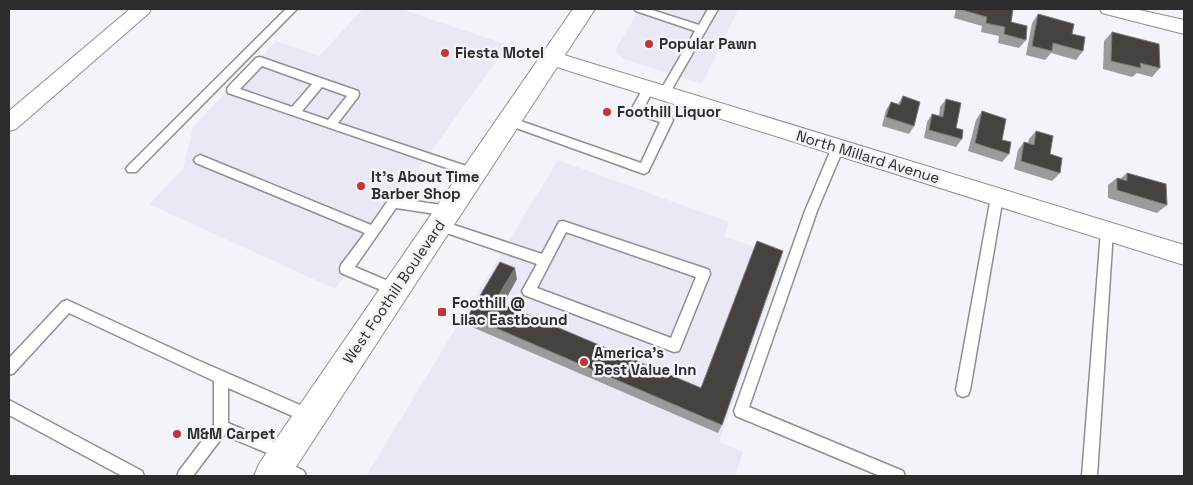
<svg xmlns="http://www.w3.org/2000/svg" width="1193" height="485" font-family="'Space Grotesk',sans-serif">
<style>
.built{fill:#eae8f5}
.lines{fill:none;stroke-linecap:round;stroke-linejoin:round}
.lane-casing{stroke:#8f8e94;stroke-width:3}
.street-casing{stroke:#8f8e94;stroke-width:2}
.primary-casing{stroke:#8f8e94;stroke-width:2}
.lane{fill:#fff;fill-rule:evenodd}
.street{fill:#fff;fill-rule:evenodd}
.primary{fill:#fff;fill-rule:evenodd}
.wall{fill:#9d9a9c}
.shaded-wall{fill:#7a7777}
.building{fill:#46423f;stroke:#7a7777}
.poi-dot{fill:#c33434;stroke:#f4f3f9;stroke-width:2}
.labels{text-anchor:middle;stroke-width:5;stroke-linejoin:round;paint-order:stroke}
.poi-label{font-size:15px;font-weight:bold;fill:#2c2b2d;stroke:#f4f3f9;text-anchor:start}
.street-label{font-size:15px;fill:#2c2b2d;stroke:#f4f3f9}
</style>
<rect width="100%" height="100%" fill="#f4f3f9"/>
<!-- built -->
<g class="built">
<path d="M363 9H401L508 45 403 190 400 198 335 289 149 204 183 169 193 127 276 41 319 56Z"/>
<path d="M640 9H738L702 84 624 59 615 50Z"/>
<path d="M558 160 729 222 724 236 784 257 719 442 743 452 735 476H366Z"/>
</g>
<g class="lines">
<defs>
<g id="lane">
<path d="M286 9H297L136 172H128L126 169 128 166Z"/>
<path d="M634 9H649L699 25 708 9H718L668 96 664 97 659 93 695 31 636 11Z"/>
<path d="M260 57 358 91 359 94 358 97 338 123 478 170 480 173 478 176H470L228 93 227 90 228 87 256 58ZM262 66 312 84 292 107 240 89ZM322 87 347 96 328 120 302 111Z"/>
<path d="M649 84 654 88 644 108 671 117 673 120 648 172 644 174 505 124 503 121 509 117 641 163 660 122 633 113 631 110 645 85Z"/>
<path d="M838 143 844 147 817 211 749 407 903 471 905 476H880L736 416 734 411 805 211 832 147Z"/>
<path d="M200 155 371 225 389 199 393 198 449 206 453 207 455 211 453 215 449 216 396 208 355 267 400 286 402 290 400 294 395 296 341 273 340 269 341 265 365 233 196 163 194 160 196 157Z"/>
<path d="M997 192 1001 194 1003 197 970 390 968 395 963 397 958 395 956 390 991 197 993 194Z"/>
<path d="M439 220 542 254 559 222 563 221 704 268 709 270 710 274 679 351 674 352 524 295 522 291 537 264 435 229 433 225 435 221ZM566 232 696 277 671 338 537 288Z"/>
<path d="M1107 226 1111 227 1113 231 1097 476H1082L1101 231 1103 227Z"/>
<path d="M67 300 195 359 316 412 318 417 316 422 311 424 228 388V423L291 449 293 454 291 459 286 461 224 435 193 476H177L179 471 214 425V381L69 313 14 373 9 375V358L62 302Z"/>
<path d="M9 400 142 471 144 476H122L9 415Z"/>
<path d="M278 458 304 471 306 476H283L273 471 270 466 273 461Z"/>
</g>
<g id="street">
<path d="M130 9H151L149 13 16 129 9 131V111Z"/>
<path d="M1100 9H1135L1184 20V34L1102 13Z"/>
<path d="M551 51 1184 245V265L544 63 541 58 544 53Z"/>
</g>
<path id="primary" d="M573 9H595L290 476H254L259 464Z"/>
</defs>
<!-- lane casing -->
<use href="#lane" class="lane-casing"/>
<!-- street casing -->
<use href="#street" class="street-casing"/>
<!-- primary casing -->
<use href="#primary" class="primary-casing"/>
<!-- lane -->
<use href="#lane" class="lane"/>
<!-- street -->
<use href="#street" class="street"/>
<!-- primary -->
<use href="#primary" class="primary"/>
</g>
<!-- wall -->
<g class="wall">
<path d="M956 9H1013L1011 22 1026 40 1019 48 998 43 999 36 981 32 982 26 954 18Z"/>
<path d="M1038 14 1072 34 1083 51 1076 60 1051 53 1045 60 1026 55 1032 23Z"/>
<path d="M1112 32 1160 68 1152 77 1137 73 1132 77 1103 69 1104 41Z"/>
<path d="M903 96 914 126 909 134 882 126 886 110 891 102 898 104Z"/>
<path d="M946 99 956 128 962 139 956 147 924 138 927 122 932 114 939 116 940 107Z"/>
<path d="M982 111 1002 140 1009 154 1002 162 968 151 976 120Z"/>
<path d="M1036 131 1050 154 1060 173 1052 181 1014 169 1018 150 1024 142 1028 143 1029 139Z"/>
<path d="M1127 173 1167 205 1157 213 1108 198V185L1117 178 1120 179Z"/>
<path d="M517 279 503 305 722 425 718 433 472 327 468 316Z"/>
</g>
<!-- shaded-wall -->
<path class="shaded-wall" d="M515 268 517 279 498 312 495 301Z"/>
<!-- building -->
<g class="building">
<path d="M959 9H1013L1011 22 1027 26 1026 40 1004 34 1005 27 986 23 987 17Z"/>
<path d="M1038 14 1074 24 1072 34 1085 37 1083 51 1053 43 1052 51 1032 46Z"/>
<path d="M1112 32 1159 44 1160 68 1140 63 1141 68 1111 61Z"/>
<path d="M903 96 920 102 914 126 886 117 891 102 900 105Z"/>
<path d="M946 99 961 103 956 128 963 130 962 139 929 130 932 114 943 117Z"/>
<path d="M982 111 1006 119 1002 140 1011 142 1009 154 975 143Z"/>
<path d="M1036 131 1053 136 1050 154 1062 158 1060 173 1021 161 1024 142 1034 145Z"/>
<path d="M1127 173 1166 184 1167 205 1117 190V178L1127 181Z"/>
<path d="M757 241 783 251 722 425 468 316 500 262 515 268 495 301 701 388Z"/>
</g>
<!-- markers -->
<g class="poi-dot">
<circle cx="649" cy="44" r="5"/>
<circle cx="445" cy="53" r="5"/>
<circle cx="607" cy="112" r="5"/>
<circle cx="361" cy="186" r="5"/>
<rect x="437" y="307" width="10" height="10" rx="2.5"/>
<circle cx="584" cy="362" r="5"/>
<circle cx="177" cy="434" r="5"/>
</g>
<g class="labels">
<!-- poi labels -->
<g class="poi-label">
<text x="659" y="49">Popular Pawn</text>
<text x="455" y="58">Fiesta Motel</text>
<text x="617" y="117">Foothill Liquor</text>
<text x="371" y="182">It's About Time<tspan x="371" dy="17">Barber Shop</tspan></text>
<text x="452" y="308">Foothill @<tspan x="452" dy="17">Lilac Eastbound</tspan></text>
<text x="594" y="358">America's<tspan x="594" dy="17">Best Value Inn</tspan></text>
<text x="187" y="439">M&amp;M Carpet</text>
</g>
<!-- street labels -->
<g class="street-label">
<text transform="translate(868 157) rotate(17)" y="5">North Millard Avenue</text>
<text transform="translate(394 292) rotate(-56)" y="5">West Foothill Boulevard</text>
</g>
</g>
<!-- border -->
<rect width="1193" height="485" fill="none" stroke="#2c2b2d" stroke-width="20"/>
</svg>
